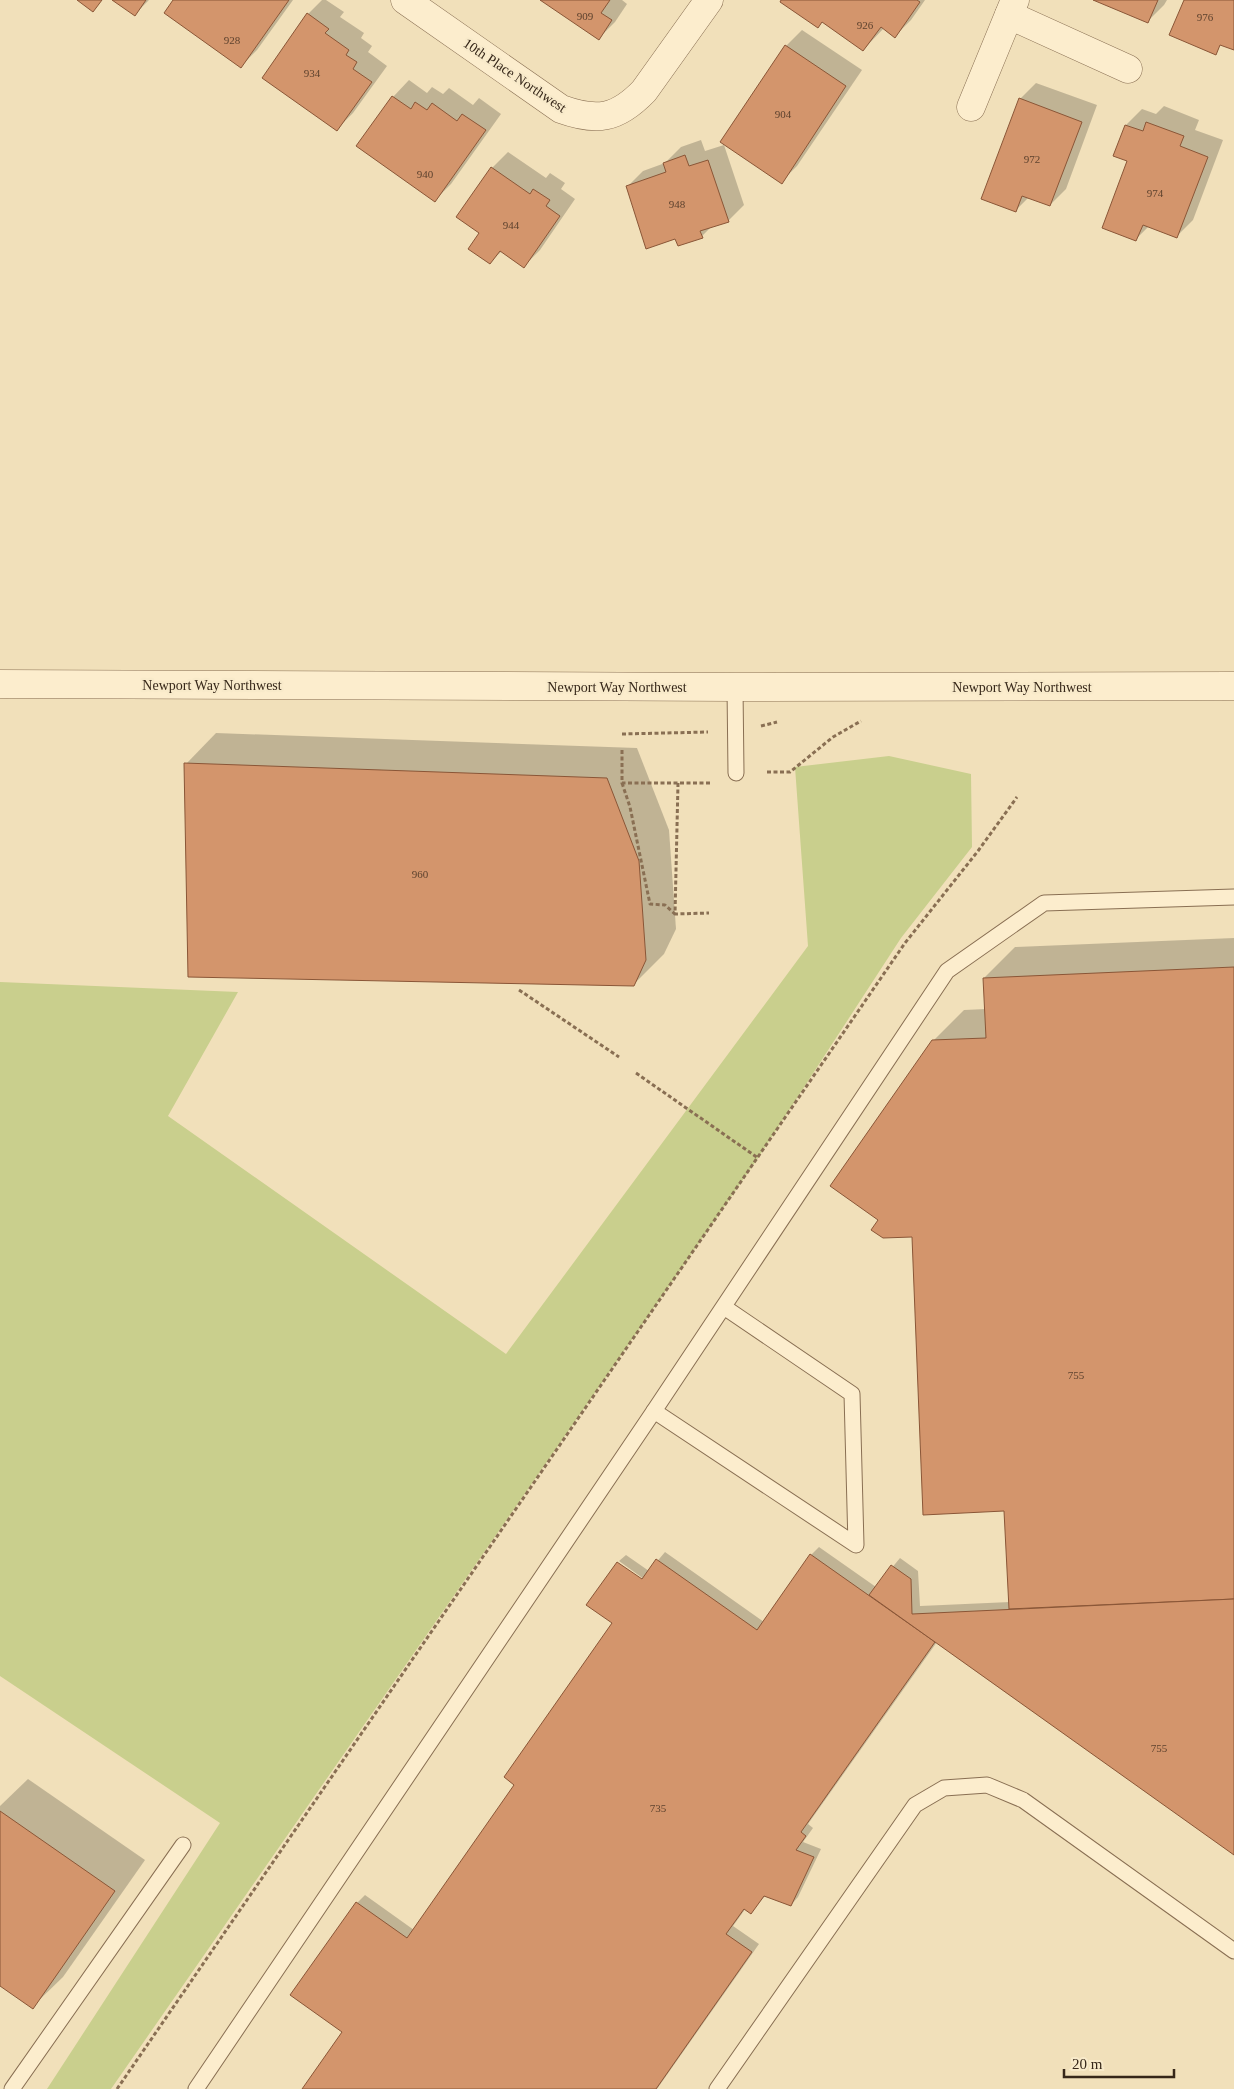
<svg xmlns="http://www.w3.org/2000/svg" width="1234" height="2089" font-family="'Times New Roman',serif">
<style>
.green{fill:#c9cf8d}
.shadow{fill:#0003}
.building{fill:#d3956c;stroke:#8a5637}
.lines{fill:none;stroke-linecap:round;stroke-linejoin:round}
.service-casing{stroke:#896f53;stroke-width:17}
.minor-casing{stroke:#896f53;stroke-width:29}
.tertiary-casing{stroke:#896f53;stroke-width:29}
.path{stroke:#896f53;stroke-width:3;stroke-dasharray:4 2.5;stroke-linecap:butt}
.service{stroke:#fcedcd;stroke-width:15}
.minor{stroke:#fcedcd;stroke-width:28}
.tertiary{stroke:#fcedcd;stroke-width:28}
.labels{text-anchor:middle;stroke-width:4.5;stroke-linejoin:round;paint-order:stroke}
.number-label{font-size:11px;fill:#5d422e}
.street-label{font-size:14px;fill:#362719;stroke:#f8eaca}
</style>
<rect width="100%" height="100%" fill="#f1e0ba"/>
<!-- green -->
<path class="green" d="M889 756 971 774 972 847 901 938 758 1158 111 2089H47L220 1823 0 1676V982L238 992 168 1116 506 1354 808 946 795 767Z"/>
<!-- shadow -->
<g class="shadow">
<path d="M114 0H149L135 14Z"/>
<path d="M175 0H293L257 50 241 66Z"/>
<path d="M322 0H326L344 12 340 17 364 33 361 38 372 46 368 52 387 66 353 113 337 129 308 14Z"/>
<path d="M542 0H622L627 4 615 22 599 38Z"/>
<path d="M783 0H925L911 20 895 36 884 28 863 50 823 21 818 27Z"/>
<path d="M1097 0H1167L1164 5 1148 21Z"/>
<path d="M802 30 862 70 797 166 781 182 786 46Z"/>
<path d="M409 80 427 93 432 87 443 94 449 88 473 105 479 98 501 114 451 184 435 200 393 97Z"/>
<path d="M1036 83 1097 105 1066 189 1050 205 1029 197 1015 211 1020 99Z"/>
<path d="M1164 106 1199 120 1195 130 1223 140 1193 220 1177 236 1149 226 1136 239 1129 160 1115 155 1126 125 1142 109 1156 114Z"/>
<path d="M701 140 705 151 724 145 744 205 728 221 712 226 702 236 676 237 627 187 643 171 665 163 681 147Z"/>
<path d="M508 152 546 178 550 173 565 183 561 189 575 199 540 250 524 266 502 251 490 262 481 233 492 168Z"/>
<path d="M216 733 637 748 669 830 676 929 664 954 633 985 186 764Z"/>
<path d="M1234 938V1853L937 1642 808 1824 813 1828 803 1842 821 1849 798 1897 791 1905 765 1896 751 1912 746 1908 733 1926 759 1944 657 2089H304L344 2032 357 1903 365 1895 414 1930 516 1784 648 1582 619 1561 626 1555 649 1571 665 1552 764 1622 811 1555 819 1547 876 1587 900 1558 918 1571 920 1606 1010 1602 1005 1510 913 1236 880 1219 933 1041 964 1010 986 1009 984 978 1015 947Z"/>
<path d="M28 1779 145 1860 63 1977 32 2007 0 1985V1806Z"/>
</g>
<!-- building -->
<g class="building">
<path d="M77 0H102L93 12Z"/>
<path d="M112 0H146L135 16Z"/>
<path d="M173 0H289L241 68 164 13Z"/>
<path d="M540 0H610L601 13 612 20 599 40Z"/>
<path d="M781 0H917L920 2 895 38 881 27 863 51 822 22 818 28 780 2Z"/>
<path d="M1093 0H1158L1148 23Z"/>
<path d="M1184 0H1234V50L1220 45 1216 55 1169 35Z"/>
<path d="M307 13 329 29 325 33 349 50 346 55 357 62 353 69 372 82 337 131 262 78Z"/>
<path d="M785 45 846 86 782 184 720 142Z"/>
<path d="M392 96 411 109 415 102 427 110 432 103 457 121 462 114 486 130 435 202 356 146Z"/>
<path d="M1019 98 1082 122 1050 206 1022 196 1016 212 981 199Z"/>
<path d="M1146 122 1184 136 1180 146 1208 157 1177 238 1143 225 1136 241 1102 228 1127 161 1113 156 1125 125 1143 131Z"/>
<path d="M685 155 689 166 708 160 729 222 700 231 703 238 678 246 675 239 646 249 626 186 666 172 663 163Z"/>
<path d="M491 167 530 194 533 189 550 200 546 206 560 216 524 268 500 251 490 264 468 249 479 233 456 217Z"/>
<path d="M184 763 607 778 639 861 646 960 634 986 188 977Z"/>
<path d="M1234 967V1599L1009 1609 1004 1511 923 1515 912 1237 883 1238 871 1230 878 1220 830 1186 932 1040 986 1038 983 978Z"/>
<path d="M810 1554 935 1642 801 1832 806 1836 796 1850 814 1857 791 1906 764 1896 751 1914 744 1909 726 1934 752 1952 656 2089H302L342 2032 290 1995 356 1902 407 1938 514 1785 504 1777 612 1623 586 1605 617 1562 642 1579 656 1559 757 1630Z"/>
<path d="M891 1565 911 1579 912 1614 1234 1599V1855L869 1595Z"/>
<path d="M0 1811 115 1891 33 2009 0 1986Z"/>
</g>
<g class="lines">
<defs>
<g id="service">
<path d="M735 687 736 773"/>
<path d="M724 1307 852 1394 856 1545 654 1411 947 971 1044 903 1234 897"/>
<path d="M12 2089 183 1845"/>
<path d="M196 2089 654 1411"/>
<path d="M717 2089 915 1805 944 1788 987 1785 1023 1800 1234 1951"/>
</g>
<g id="minor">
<path d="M405 0 561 109C597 122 617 119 644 91L709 0"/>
<path d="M1009 15 1128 69"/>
<path d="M971 107 1015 0"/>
</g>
<path id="tertiary" d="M0 684 735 687 1234 686"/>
</defs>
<!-- service casing -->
<use href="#service" class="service-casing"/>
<!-- minor casing -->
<use href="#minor" class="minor-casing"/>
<!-- tertiary casing -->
<use href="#tertiary" class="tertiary-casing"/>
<!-- path -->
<g class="path">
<path d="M761 726 777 722"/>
<path d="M622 734 708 732"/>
<path d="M622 750V783H710V782"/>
<path d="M767 772H790L833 737 861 721"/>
<path d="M622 783 630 807 650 904 665 905 675 914"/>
<path d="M678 783 675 914 709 913"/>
<path d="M519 990 619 1057"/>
<path d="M636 1073 758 1158"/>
<path d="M117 2089 905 943 978 851 1017 797"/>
</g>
<!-- service -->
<use href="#service" class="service"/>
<!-- minor -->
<use href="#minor" class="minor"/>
<!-- tertiary -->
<use href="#tertiary" class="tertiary"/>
</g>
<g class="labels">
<!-- number labels -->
<g class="number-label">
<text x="585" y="20">909</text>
<text x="1205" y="21">976</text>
<text x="865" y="29">926</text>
<text x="232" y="44">928</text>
<text x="312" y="77">934</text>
<text x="783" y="118">904</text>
<text x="1032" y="163">972</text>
<text x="425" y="178">940</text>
<text x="1155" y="197">974</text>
<text x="677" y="208">948</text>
<text x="511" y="229">944</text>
<text x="420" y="878">960</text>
<text x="1076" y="1379">755</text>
<text x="1159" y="1752">755</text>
<text x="658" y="1812">735</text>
</g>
<!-- street labels -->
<g class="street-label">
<text transform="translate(515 75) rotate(34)" y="5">10th Place Northwest</text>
<text x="212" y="690">Newport Way Northwest</text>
<text x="617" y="692">Newport Way Northwest</text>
<text x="1022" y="692">Newport Way Northwest</text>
</g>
</g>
<!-- scale -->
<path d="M1064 2069v8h110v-8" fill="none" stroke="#362719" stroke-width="2.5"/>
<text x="1072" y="2069" font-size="15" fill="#362719" stroke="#f8eaca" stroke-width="4" paint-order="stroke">20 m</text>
</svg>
